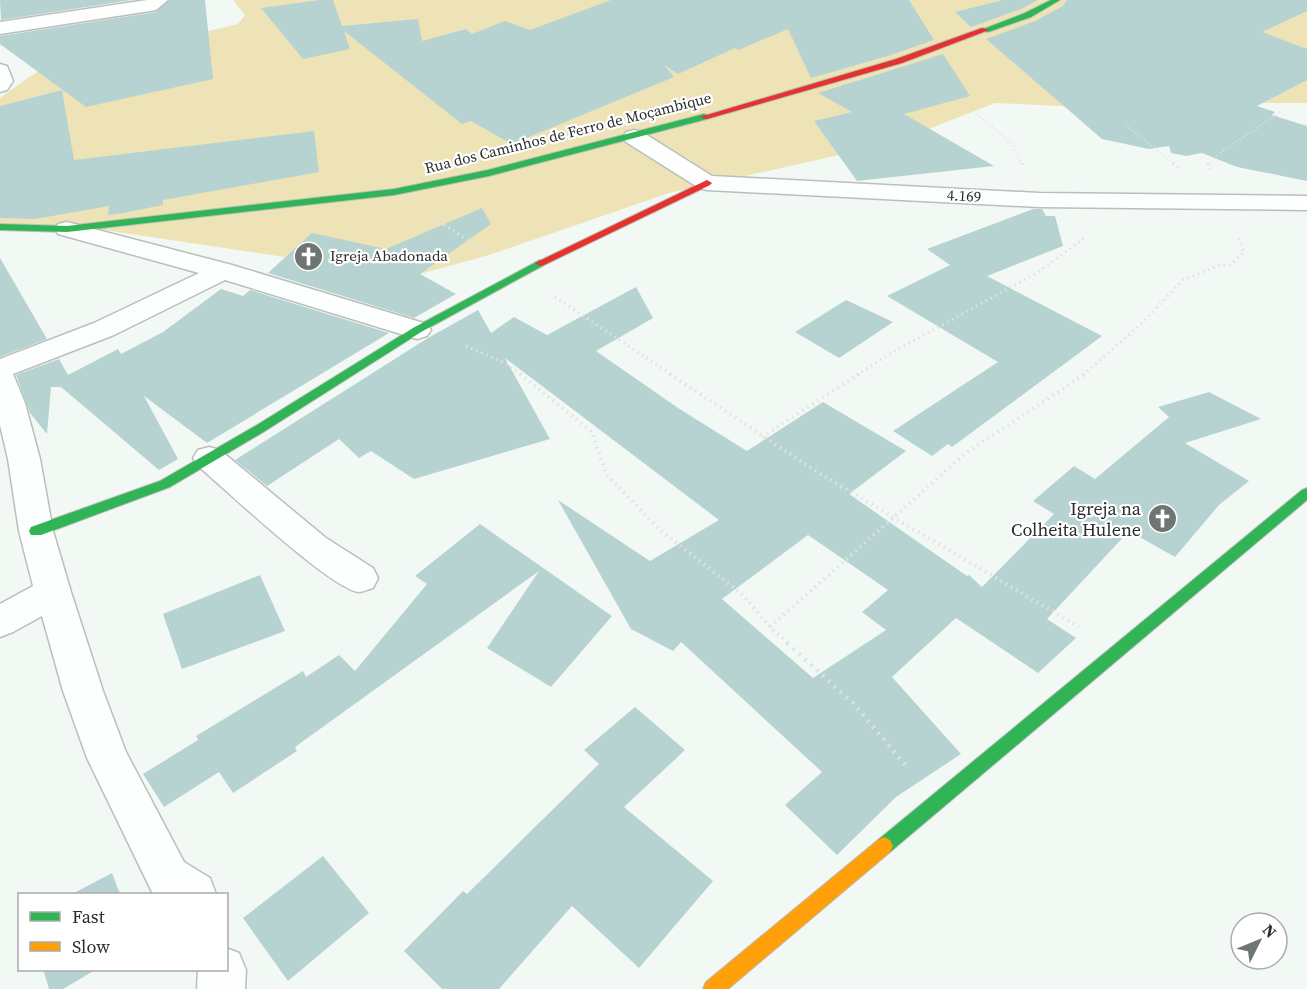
<svg xmlns="http://www.w3.org/2000/svg" width="1307" height="989" font-family="'Source Serif 4',serif">
<style>
.green{fill:#ede3b6}
.building{fill:#b6d3d2;fill-rule:evenodd}
.lines{fill:none;stroke-linecap:round;stroke-linejoin:round}
.street-casing{stroke:#babfbc;stroke-width:3}
.fast-casing{stroke:#babfbc;stroke-width:2}
.slow-casing{stroke:#babfbc;stroke-width:2}
.jam-casing{stroke:#babfbc;stroke-width:2}
.path-far3{stroke:#dfe2e1;stroke-width:2;stroke-dasharray:1 3;stroke-linecap:butt}
.path-far2{stroke:#dfe2e1;stroke-width:3;stroke-dasharray:1.5 4;stroke-linecap:butt}
.path-far1{stroke:#dfe2e1;stroke-width:4;stroke-dasharray:1.5 4.5;stroke-linecap:butt}
.path{stroke:#dfe2e1;stroke-width:4.5;stroke-dasharray:2 6;stroke-linecap:butt}
.street{fill:#fdfefe;fill-rule:evenodd}
.fast{fill:#30b455;fill-rule:evenodd}
.slow{fill:#ff9f0a;fill-rule:evenodd}
.jam{fill:#e5322d;fill-rule:evenodd}
.labels{text-anchor:middle;stroke-width:4.5;stroke-linejoin:round;paint-order:stroke}
.far-street-label{font-size:15px;fill:#292e2b;stroke:#fff}
.far-poi-label{font-size:15px;fill:#292e2b;stroke:#fff;text-anchor:start}
.poi-label{font-size:18px;fill:#292e2b;stroke:#fff;text-anchor:end}
</style>
<rect width="100%" height="100%" fill="#f2f9f5"/>
<!-- green -->
<path class="green" d="M233 0H1307V103H1236L1148 110 995 103 893 143 669 193 489 255 420 274 378 271 104 230 0 223V98L32 75 67 58 205 32 238 24 245 15Z"/>
<!-- building -->
<g class="building">
<path d="M0 0H132L1 20Z"/>
<path d="M170 0H205L213 79 86 107 0 44V36L156 12Z"/>
<path d="M320 0H333L342 26 418 19 422 41 466 29 472 34 505 21 530 30 611 0H909L934 40 891 55 811 78 788 29 738 50 735 48 678 74 664 65 674 77 512 144 471 121 462 124 344 31 350 49 303 59 261 8Z"/>
<path d="M1003 0H1038L1021 9 971 27 955 12Z"/>
<path d="M1067 0H1307V11L1262 32 1307 49V80L1257 106 1275 112 1272 115 1307 126V181L1237 167 1202 153 1186 156 1171 153 1169 146 1149 149 1102 139 986 39 1035 21 1063 6Z"/>
<path d="M943 54 970 96 904 114 994 166 857 181 814 121 852 112 818 93Z"/>
<path d="M62 90 74 160 314 131 319 172 163 200V205L123 213 108 215 109 206 35 219 0 218V106Z"/>
<path d="M482 208 491 224 420 274 456 294 414 318 268 273 312 233 386 249Z"/>
<path d="M1033 209H1042L1046 216H1055L1063 246 987 276 1102 336 952 447 948 444 932 456 893 431 998 362 887 296 950 265 927 249Z"/>
<path d="M0 258 47 339 0 357Z"/>
<path d="M636 287 653 318 596 351 678 408 747 451 823 402 906 451 849 494 967 576 969 575 982 587 1054 514 1033 501 1074 466 1095 479 1169 417 1158 407 1209 392 1261 419 1185 443 1249 481 1219 505 1175 557 1129 531 1047 619 1076 638 1038 673 956 618 892 677 961 754 896 797 837 855 785 805 822 772 681 642 673 651 631 629 558 500 650 561 719 520 505 358 550 439 414 479 371 451 359 458 339 439 267 486 235 460 428 338 478 310 491 333 514 317 547 335ZM808 535 888 590 862 612 886 630 813 678 722 599Z"/>
<path d="M221 289 243 296 250 290 389 333 207 443 144 396 178 459 159 470 61 387H51L47 434 30 413 16 375 59 359 68 375 118 349 121 354 163 332Z"/>
<path d="M846 300 893 322 839 358 795 332Z"/>
<path d="M480 524 612 616 551 687 487 648 539 571 295 747 297 751 233 793 219 772 164 807 143 774 198 740 196 736 303 671 306 677 339 655 355 671 427 584 415 576Z"/>
<path d="M260 575 285 631 182 669 163 614Z"/>
<path d="M635 707 685 750 624 807 713 881 639 968 572 906 499 989H442L404 951 463 891 467 894 599 764 584 750Z"/>
<path d="M323 856 369 913 288 981 243 918Z"/>
<path d="M112 873 120 894H72Z"/>
<path d="M43 969H97L63 989H49Z"/>
</g>
<g class="lines">
<defs>
<g id="street">
<path d="M147 0H168L156 10 150 11 0 34V22Z"/>
<path d="M0 64 7 66 13 81 7 90 0 92Z"/>
<path d="M634 130 642 132 712 176 1039 193 1307 196V210L1039 207 707 190 699 188 626 142 623 137 626 132Z"/>
<path d="M67 222 232 265 427 324 431 330 427 336 417 339 225 280 114 335 13 374 25 403 40 459 53 531 71 592 103 691 126 752 184 862 210 878 216 894H155L152 892 87 758 63 691 42 616 13 632 0 637V604L33 586 19 531 8 459 0 425V359L94 323 199 273 58 234 55 229 58 224Z"/>
<path d="M209 447 220 450 326 538 373 568 378 578 373 588C369 589 363 592 359 592 332 590 224 488 198 466L193 458 198 450Z"/>
<path d="M226 948 239 953 246 970 245 989H197L198 970H226Z"/>
</g>
<g id="fast">
<path d="M1051 0H1060L1031 17 988 32 981 30 1025 13Z"/>
<path d="M704 114 707 115V119L489 176 394 195 67 232 0 230V224L67 226 394 189 488 170Z"/>
<path d="M540 260 545 263 544 265 421 332 265 431 170 487 41 535H31L29 531 31 527 160 481 257 425 413 328Z"/>
<path d="M1307 488V500L890 852 884 855 878 852 875 846 878 840 1302 490Z"/>
</g>
<path id="slow" d="M884 837 890 840 893 846 890 852 728 989H703L706 982 878 840Z"/>
<g id="jam">
<path d="M982 28 989 30 902 63 707 119 700 117 896 59Z"/>
<path d="M707 180 712 183 710 185 544 265 540 266 535 263Z"/>
</g>
</defs>
<!-- street casing -->
<use href="#street" class="street-casing"/>
<!-- fast casing -->
<use href="#fast" class="fast-casing"/>
<!-- slow casing -->
<use href="#slow" class="slow-casing"/>
<!-- jam casing -->
<use href="#jam" class="jam-casing"/>
<!-- path-far3 -->
<g class="path-far3">
<path d="M977 114 1011 143 1022 165"/>
<path d="M1126 125 1175 165"/>
<path d="M1209 165 1216 156 1283 110"/>
</g>
<!-- path-far2 -->
<g class="path-far2">
<path d="M1022 163 1023 166"/>
<path d="M1173 163 1179 168"/>
<path d="M1208 163 1210 169"/>
<path d="M435 218 483 251"/>
<path d="M555 297 672 375"/>
<path d="M466 346 507 364 522 375"/>
<path d="M857 375 891 353 1037 273 1083 239 1080 234"/>
<path d="M1083 375 1140 325 1183 280 1220 265H1230L1244 252 1238 236"/>
</g>
<!-- path-far1 -->
<g class="path-far1">
<path d="M520 374 592 432 606 474 659 529 743 595 770 627 789 644"/>
<path d="M670 374 817 472 1079 627"/>
<path d="M762 437 859 374"/>
<path d="M770 627 966 453 1085 374"/>
</g>
<!-- path -->
<path class="path" d="M787 643 853 703 907 767"/>
<!-- street -->
<use href="#street" class="street"/>
<!-- fast -->
<use href="#fast" class="fast"/>
<!-- slow -->
<use href="#slow" class="slow"/>
<!-- jam -->
<use href="#jam" class="jam"/>
</g>
<!-- icons -->
<defs>
<symbol id="church-disc" viewBox="-11 -11 22 22"><circle r="9.5" fill="#6f7572" stroke="#fff"/><path d="M-1.2-6h2.4v3.5h3.3v2.4h-3.3V6h-2.4V-.1h-3.3v-2.4h3.3Z" fill="#fff"/></symbol>
</defs>
<g fill-rule="evenodd">
<use href="#church-disc" x="292" y="240" width="33" height="33"/>
<use href="#church-disc" x="1146" y="502" width="33" height="33"/>
</g>
<g class="labels">
<!-- far-street labels -->
<g class="far-street-label">
<text transform="translate(568 133) rotate(-14)" y="5">Rua dos Caminhos de Ferro de Moçambique</text>
<text transform="translate(964 196) rotate(3)" y="5">4.169</text>
</g>
<!-- far-poi labels -->
<g class="far-poi-label">
<text x="330" y="261">Igreja Abadonada</text>
</g>
<!-- poi labels -->
<g class="poi-label">
<text x="1141" y="515">Igreja na<tspan x="1141" dy="21">Colheita Hulene</tspan></text>
</g>
</g>
<!-- legend -->
<rect x="18" y="893" width="210" height="78" fill="#ffffff" stroke="#a9abaa" stroke-width="1.5"/>
<rect x="30" y="912" width="30" height="9" fill="#30b455" stroke="#a9abaa" stroke-width="1.5"/>
<text x="72" y="923" font-size="18" fill="#292e2b">Fast</text>
<rect x="30" y="942" width="30" height="9" fill="#ff9f0a" stroke="#a9abaa" stroke-width="1.5"/>
<text x="72" y="953" font-size="18" fill="#292e2b">Slow</text>
<!-- north arrow -->
<g transform="translate(1259 941) rotate(47)"><circle r="28" fill="#ffffff" stroke="#a9abaa" stroke-width="1.5"/>
<path d="M0-4.5L10 22L0 15L-10 22Z" fill="#6f7572"/>
<text y="-9" font-size="16" font-weight="bold" text-anchor="middle" fill="#292e2b">N</text>
</g>
</svg>
